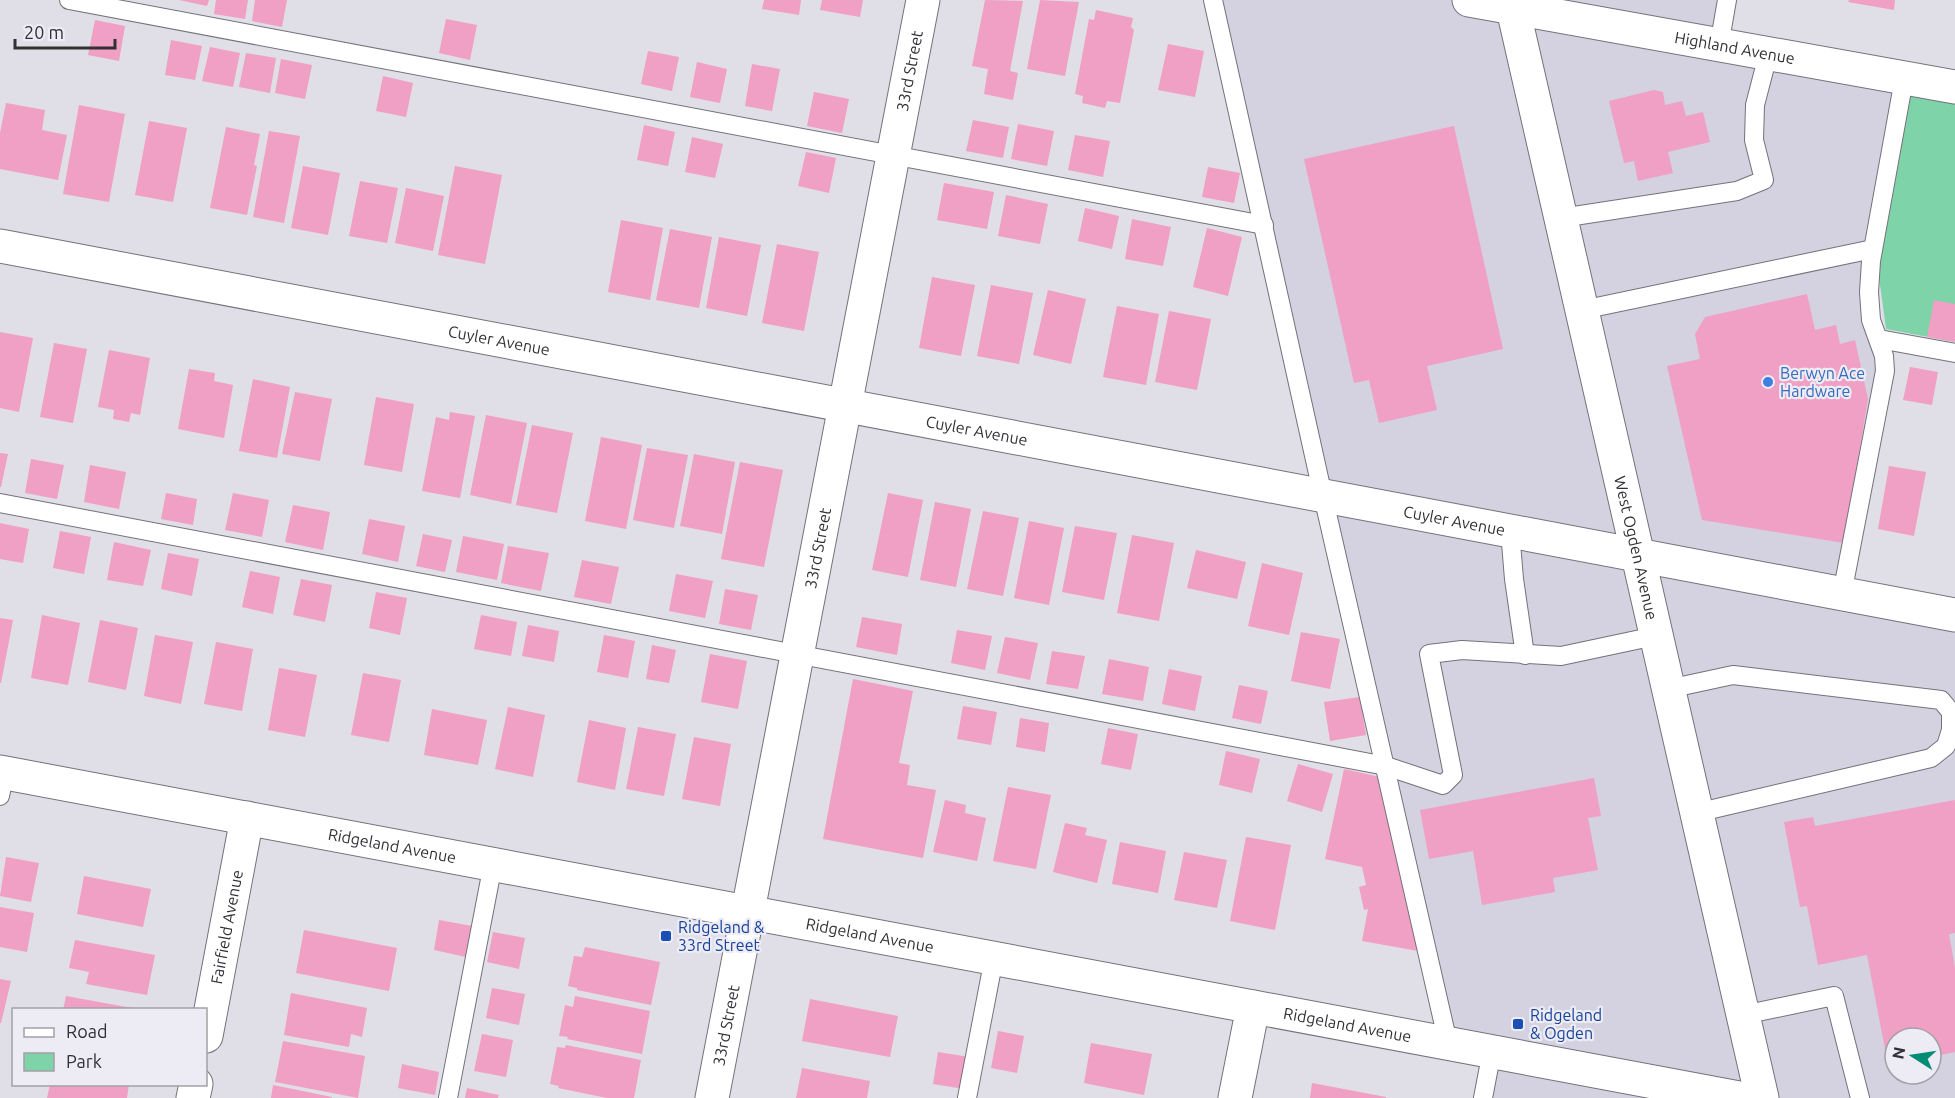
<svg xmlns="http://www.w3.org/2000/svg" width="1955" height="1098" font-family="Ubuntu,sans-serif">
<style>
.built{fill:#d4d1e0;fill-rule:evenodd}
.green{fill:#7fd3a9}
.building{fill:#f09fc5}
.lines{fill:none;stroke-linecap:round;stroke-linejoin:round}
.lane-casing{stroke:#74727a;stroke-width:20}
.street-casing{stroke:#74727a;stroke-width:35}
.secondary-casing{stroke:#74727a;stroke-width:35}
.lane{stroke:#fff;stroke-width:18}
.street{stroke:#fff;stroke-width:33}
.secondary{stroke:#fff;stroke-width:33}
.shop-dot{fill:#3f7fe0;stroke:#edebf4;stroke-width:2}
.transit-dot{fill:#1a4fb4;stroke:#edebf4;stroke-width:2}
.labels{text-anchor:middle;stroke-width:4.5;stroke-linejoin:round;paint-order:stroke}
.street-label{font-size:16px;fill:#313034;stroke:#edebf4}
.shop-label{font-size:16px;fill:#366cbe;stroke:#edebf4;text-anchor:start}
.transit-label{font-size:16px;fill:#164399;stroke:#edebf4;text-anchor:start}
</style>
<rect width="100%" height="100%" fill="#e0dee7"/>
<!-- built -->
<g class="built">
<path d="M1217 0H1722L1712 53 1898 85 1863 268 1878 365 1837 597 1955 618V1098H1763L1452 1036ZM1895 1038H1931V1074H1895Z"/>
<path d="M1483 1059 1689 1098H1475Z"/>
</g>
<!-- green -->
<path class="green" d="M1912 89 1955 97V342L1886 329 1878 270Z"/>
<!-- building -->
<g class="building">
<path d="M179 0H209L207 6Z"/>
<path d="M216 0H248L245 19 214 14Z"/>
<path d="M255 0H287L282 27 252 21Z"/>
<path d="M764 0H801L799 15 762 9Z"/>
<path d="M822 0H863L860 17 820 10Z"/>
<path d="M985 0 1023 1 1010 71 1018 73 1013 100 984 94 988 69 972 66Z"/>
<path d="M1040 0 1079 2 1065 76 1027 69Z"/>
<path d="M1849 0H1895L1894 10 1848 2Z"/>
<path d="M1096 10 1133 18 1131 27 1134 30 1120 103 1107 101 1105 108 1082 103 1083 96 1075 94 1089 19 1094 20Z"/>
<path d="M446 19 477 25 470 60 439 53Z"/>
<path d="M95 20 125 26 119 61 88 55Z"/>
<path d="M171 40 202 46 195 80 165 75Z"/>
<path d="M1168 44 1204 51 1195 97 1158 90Z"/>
<path d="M210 47 240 53 233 87 202 81Z"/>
<path d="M648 51 679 57 672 91 641 84Z"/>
<path d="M246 53 276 58 270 93 239 87Z"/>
<path d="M281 59 312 65 305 99 275 93Z"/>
<path d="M697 62 727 69 720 103 690 97Z"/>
<path d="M752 64 780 69 772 111 745 106Z"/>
<path d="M383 76 413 83 406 117 376 111Z"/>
<path d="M1654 90 1663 92 1665 105 1682 101 1686 116 1703 112 1710 142 1668 152 1673 173 1638 181 1634 161 1624 163 1609 101Z"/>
<path d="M814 92 849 99 842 133 807 126Z"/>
<path d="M6 103 45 110 42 130 67 135 58 180 0 169V133Z"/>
<path d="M79 105 125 114 109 202 63 194Z"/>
<path d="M973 120 1009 127 1003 158 966 151Z"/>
<path d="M149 121 187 128 173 202 135 195Z"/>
<path d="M1018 124 1054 131 1047 166 1011 159Z"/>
<path d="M644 125 675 132 668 166 637 160Z"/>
<path d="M1454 126 1503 349 1427 366 1437 410 1379 423 1369 380 1354 383 1304 159Z"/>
<path d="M226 127 260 134 254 165 257 166 247 215 210 208Z"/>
<path d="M269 131 300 136 284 223 253 217Z"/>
<path d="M1075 135 1110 141 1103 177 1068 170Z"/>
<path d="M692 137 723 144 715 178 685 172Z"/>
<path d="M806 152 836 158 829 193 798 186Z"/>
<path d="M303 166 340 173 328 235 291 228Z"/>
<path d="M455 166 502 175 485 264 438 255Z"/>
<path d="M1208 167 1240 173 1234 203 1202 197Z"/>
<path d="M360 181 398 188 387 243 349 236Z"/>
<path d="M944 183 994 192 987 229 937 220Z"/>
<path d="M406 188 444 196 433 251 395 243Z"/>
<path d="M1006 195 1048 204 1040 244 998 236Z"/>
<path d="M1085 208 1119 216 1112 249 1078 241Z"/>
<path d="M1132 219 1171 227 1163 266 1125 259Z"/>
<path d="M621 220 663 228 650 300 608 292Z"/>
<path d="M1207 228 1242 237 1228 296 1193 287Z"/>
<path d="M670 229 712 237 699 308 656 300Z"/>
<path d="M719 237 761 245 747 316 706 308Z"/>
<path d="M777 244 819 252 804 331 762 323Z"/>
<path d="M932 277 975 285 961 356 919 348Z"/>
<path d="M991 285 1033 293 1019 364 977 356Z"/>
<path d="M1048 290 1086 299 1071 364 1033 355Z"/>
<path d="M1807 294 1815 330 1836 325 1840 344 1855 340 1868 399 1844 543 1702 520 1667 366 1700 359 1695 334 1705 317Z"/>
<path d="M1934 300 1955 304V342L1927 337Z"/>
<path d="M1117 306 1159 314 1146 385 1103 377Z"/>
<path d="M1169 311 1211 319 1197 390 1155 382Z"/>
<path d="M0 332 33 338 19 412 0 408Z"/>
<path d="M54 343 87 349 73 423 40 417Z"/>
<path d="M109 350 150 358 140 415 131 413 129 422 113 419 114 410 98 407Z"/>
<path d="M1910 367 1938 372 1932 405 1903 400Z"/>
<path d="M189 369 215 373 214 381 233 385 224 438 178 429Z"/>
<path d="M253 379 290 387 277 458 239 451Z"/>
<path d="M295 392 332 399 320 461 282 454Z"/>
<path d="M376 397 414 404 402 472 364 465Z"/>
<path d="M450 412 475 416 460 498 422 491 436 417 449 420Z"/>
<path d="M486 415 527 423 511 504 470 495Z"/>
<path d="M532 425 573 433 557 513 516 505Z"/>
<path d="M601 437 642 445 626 529 585 521Z"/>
<path d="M647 448 688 455 674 528 633 520Z"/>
<path d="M0 453 8 454 1 487H0Z"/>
<path d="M694 454 735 462 722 534 680 526Z"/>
<path d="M31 459 64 465 57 499 25 493Z"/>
<path d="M740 462 783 470 764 567 721 559Z"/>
<path d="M90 465 126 472 119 509 84 502Z"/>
<path d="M1889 466 1926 472 1914 536 1878 529Z"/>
<path d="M166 493 197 499 193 525 161 519Z"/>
<path d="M233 493 269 500 262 537 225 530Z"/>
<path d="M888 493 923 500 908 577 872 570Z"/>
<path d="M935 502 971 509 956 587 920 580Z"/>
<path d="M293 505 330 512 323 550 285 542Z"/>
<path d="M983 511 1019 518 1003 596 967 589Z"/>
<path d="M369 519 405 526 398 562 362 554Z"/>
<path d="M1029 521 1064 528 1049 605 1014 598Z"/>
<path d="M0 523 29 529 23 563 0 559Z"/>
<path d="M1075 526 1117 533 1104 600 1062 592Z"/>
<path d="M60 531 91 537 84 574 53 568Z"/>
<path d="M423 534 452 540 445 572 416 566Z"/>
<path d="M1132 535 1174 543 1159 621 1117 613Z"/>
<path d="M463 536 504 544 497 580 456 572Z"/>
<path d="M114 542 151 550 143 586 107 580Z"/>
<path d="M508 546 549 553 541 591 501 583Z"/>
<path d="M1196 550 1246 562 1237 599 1187 588Z"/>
<path d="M168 553 199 559 192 596 161 589Z"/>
<path d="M582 560 619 567 611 604 574 597Z"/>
<path d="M1262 563 1303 573 1289 635 1248 626Z"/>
<path d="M250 571 280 577 273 614 242 607Z"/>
<path d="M676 574 713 581 705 618 669 611Z"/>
<path d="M301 579 332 585 325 622 293 615Z"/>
<path d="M725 589 758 595 751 630 719 624Z"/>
<path d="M376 592 407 598 400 635 369 628Z"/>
<path d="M42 615 80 623 68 685 31 678Z"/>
<path d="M481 615 517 622 511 656 474 649Z"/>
<path d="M862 617 902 624 897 655 856 647Z"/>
<path d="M0 618 13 620 1 683H0Z"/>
<path d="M100 620 138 628 126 690 88 682Z"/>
<path d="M528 625 559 631 554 662 522 656Z"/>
<path d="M957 630 992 636 985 670 951 663Z"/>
<path d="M1301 632 1340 639 1330 689 1291 681Z"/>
<path d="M155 635 193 642 181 704 144 696Z"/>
<path d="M604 635 635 641 628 678 597 672Z"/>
<path d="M1005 637 1038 643 1030 680 997 673Z"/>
<path d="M216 642 253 649 242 711 204 704Z"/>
<path d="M652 645 676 650 669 683 646 679Z"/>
<path d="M1052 651 1085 656 1078 689 1046 684Z"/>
<path d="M710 654 747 661 738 709 701 702Z"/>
<path d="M1109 659 1149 667 1143 701 1102 694Z"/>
<path d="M279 668 317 675 305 737 268 730Z"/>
<path d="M1169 669 1202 676 1195 711 1162 704Z"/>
<path d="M363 673 401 680 389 742 351 735Z"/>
<path d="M853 679 913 691 899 763 910 765 907 785 936 790 923 858 823 839Z"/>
<path d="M1239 685 1268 691 1261 724 1232 718Z"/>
<path d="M1360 697 1366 735 1330 741 1324 702Z"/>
<path d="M963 706 997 712 991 745 957 739Z"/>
<path d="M508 707 545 715 533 777 495 769Z"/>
<path d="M432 709 487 720 478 765 424 755Z"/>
<path d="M1020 718 1049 723 1045 752 1016 747Z"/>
<path d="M589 720 626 728 615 790 577 782Z"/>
<path d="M638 727 676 734 664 796 626 789Z"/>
<path d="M1108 728 1138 734 1131 770 1101 764Z"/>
<path d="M694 737 731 744 720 806 682 799Z"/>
<path d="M1226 751 1260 759 1252 793 1219 785Z"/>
<path d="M1298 764 1333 774 1322 812 1287 801Z"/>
<path d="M1344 769 1380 777 1418 951 1362 941 1368 909 1364 910 1359 887 1366 885 1362 867 1325 859Z"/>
<path d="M1594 778 1601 816 1588 818 1598 870 1553 878 1555 892 1482 905 1473 851 1429 859 1420 810Z"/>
<path d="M1008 787 1051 795 1036 869 993 861Z"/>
<path d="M945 800 966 805 965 813 986 818 977 861 933 852Z"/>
<path d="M1955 800V933L1949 934 1955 968V1052L1931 1057V1038H1895V1064L1888 1065 1867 955 1818 965 1807 906 1800 907 1784 822 1813 817 1815 826Z"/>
<path d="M1065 823 1087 828 1085 835 1107 840 1097 883 1053 872Z"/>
<path d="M1246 837 1291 845 1275 930 1230 921Z"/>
<path d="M1120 842 1166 851 1158 893 1112 884Z"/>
<path d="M1184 852 1227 860 1217 908 1174 900Z"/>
<path d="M6 857 39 863 31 902 0 896Z"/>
<path d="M84 876 151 889 143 927 77 914Z"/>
<path d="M0 907 34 913 27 952 0 947Z"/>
<path d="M439 920 472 926 466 957 434 950Z"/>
<path d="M304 930 397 948 389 991 296 973Z"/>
<path d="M493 932 525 938 519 969 487 962Z"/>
<path d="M75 940 155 955 147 995 86 984 89 972 69 968Z"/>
<path d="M585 947 660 962 651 1005 577 990V988L568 986 574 956 582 957Z"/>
<path d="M0 979 11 981 1 1023H0Z"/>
<path d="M492 988 525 994 519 1025 486 1018Z"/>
<path d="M291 993 367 1008 362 1037 351 1034 349 1047 284 1035Z"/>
<path d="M66 996 132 1008V1010H63Z"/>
<path d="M575 996 650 1011 642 1054 567 1039 568 1037 559 1036 565 1005 573 1007Z"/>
<path d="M810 999 898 1016 890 1057 802 1041Z"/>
<path d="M998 1031 1024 1036 1017 1073 991 1068Z"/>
<path d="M482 1034 513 1040 506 1077 474 1071Z"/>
<path d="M283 1041 365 1056 358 1098 275 1082Z"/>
<path d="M1091 1043 1152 1054 1144 1095 1084 1083Z"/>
<path d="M566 1045 641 1060 634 1098H607L558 1088 559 1086 550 1084 557 1047 565 1048Z"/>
<path d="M938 1052 969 1057 964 1089 933 1084Z"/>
<path d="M402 1064 439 1072 435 1095 398 1088Z"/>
<path d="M802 1068 870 1081 867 1098H796Z"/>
<path d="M1312 1083 1386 1097V1098H1310Z"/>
<path d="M50 1084H129L127 1098H47Z"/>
<path d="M273 1085 332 1097V1098H271Z"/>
<path d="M467 1088 499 1095 498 1098H465Z"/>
</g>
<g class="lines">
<defs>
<g id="lane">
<path d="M69 0 1264 225"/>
<path d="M1213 0 1323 496 1448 1043"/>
<path d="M1719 46 1727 0"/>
<path d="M1561 218 1737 191 1764 180 1754 140 1755 105 1768 55"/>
<path d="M1582 310 1873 249"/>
<path d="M1879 339 1955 353"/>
<path d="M0 503 1386 766 1443 785 1453 775 1429 654 1462 650 1561 656 1655 636"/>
<path d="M1510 531 1514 579 1525 655"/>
<path d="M1842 594 1885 371 1884 356 1871 320 1869 292 1871 261 1904 79"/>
<path d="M1668 689 1733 675 1941 700 1951 712V730L1946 746 1931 758 1696 813"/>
<path d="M0 796 5 772"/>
<path d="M1743 1015 1834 996 1860 1098"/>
<path d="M448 1098 493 864"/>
<path d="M967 1098 994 958"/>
<path d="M1483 1098 1492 1051"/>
</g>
<g id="street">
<path id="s1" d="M1469 0 1955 87"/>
<path id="s2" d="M0 246 1955 615"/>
<path id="s3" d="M206 1036 247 818"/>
<path d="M193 1098 196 1084"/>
<path id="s4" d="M712 1098 923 0"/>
<path d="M1235 1098 1253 1007"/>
</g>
<g id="secondary">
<path id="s5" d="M1511 0 1762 1098"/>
<path id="s6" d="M0 772 1739 1098"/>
</g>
</defs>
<!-- lane casing -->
<use href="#lane" class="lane-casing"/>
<!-- street casing -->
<use href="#street" class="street-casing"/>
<!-- secondary casing -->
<use href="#secondary" class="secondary-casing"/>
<!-- lane -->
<use href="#lane" class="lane"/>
<!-- street -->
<use href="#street" class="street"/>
<!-- secondary -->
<use href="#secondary" class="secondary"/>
</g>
<!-- markers -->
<circle class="shop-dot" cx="1768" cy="382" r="6"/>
<g class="transit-dot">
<rect x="660" y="930" width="12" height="12" rx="3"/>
<rect x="1512" y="1018" width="12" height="12" rx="3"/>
</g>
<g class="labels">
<!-- street labels -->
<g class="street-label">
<text dy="6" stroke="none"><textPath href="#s1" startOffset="270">Highland Avenue</textPath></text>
<text dy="6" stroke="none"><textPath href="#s4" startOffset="1046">33rd Street</textPath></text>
<text dy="6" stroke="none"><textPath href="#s2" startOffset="508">Cuyler Avenue</textPath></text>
<text dy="6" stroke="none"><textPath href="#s2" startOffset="994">Cuyler Avenue</textPath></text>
<text dy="6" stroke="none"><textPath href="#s2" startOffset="1480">Cuyler Avenue</textPath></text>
<text dy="6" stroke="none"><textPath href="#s4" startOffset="560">33rd Street</textPath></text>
<text dy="6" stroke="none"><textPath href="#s5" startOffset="562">West Ogden Avenue</textPath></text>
<text dy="6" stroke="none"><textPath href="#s6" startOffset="399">Ridgeland Avenue</textPath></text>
<text dy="6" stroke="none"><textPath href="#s3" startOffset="111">Fairfield Avenue</textPath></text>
<text dy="6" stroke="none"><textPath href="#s6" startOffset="885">Ridgeland Avenue</textPath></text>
<text dy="6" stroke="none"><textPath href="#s6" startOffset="1371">Ridgeland Avenue</textPath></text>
<text dy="6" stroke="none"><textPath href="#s4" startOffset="74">33rd Street</textPath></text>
</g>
<!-- shop labels -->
<g class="shop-label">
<text x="1780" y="379">Berwyn Ace<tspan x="1780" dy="18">Hardware</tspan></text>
</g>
<!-- transit labels -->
<g class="transit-label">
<text x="678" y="933">Ridgeland &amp;<tspan x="678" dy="18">33rd Street</tspan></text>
<text x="1530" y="1021">Ridgeland<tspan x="1530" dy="18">&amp; Ogden</tspan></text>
</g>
</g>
<!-- legend -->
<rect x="12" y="1008" width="195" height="78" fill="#edebf4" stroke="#a2a0a7" stroke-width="1.5"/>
<rect x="24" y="1028" width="30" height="9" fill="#ffffff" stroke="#a2a0a7" stroke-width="1.5"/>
<text x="66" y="1038" font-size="18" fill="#313034">Road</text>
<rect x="24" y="1053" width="30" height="18" fill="#7fd3a9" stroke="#a2a0a7" stroke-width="1.5"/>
<text x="66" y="1068" font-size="18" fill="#313034">Park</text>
<!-- north arrow -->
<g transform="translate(1913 1056) rotate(282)"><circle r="28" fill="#edebf4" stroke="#a2a0a7" stroke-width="1.5"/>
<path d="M0-4.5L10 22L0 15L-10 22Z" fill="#008c75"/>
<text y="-9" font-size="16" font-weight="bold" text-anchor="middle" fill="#313034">N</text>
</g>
<!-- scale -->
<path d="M15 39v9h100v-9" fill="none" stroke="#313034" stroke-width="3"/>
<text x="24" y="39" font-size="18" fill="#313034" stroke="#edebf4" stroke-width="4.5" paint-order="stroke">20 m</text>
</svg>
